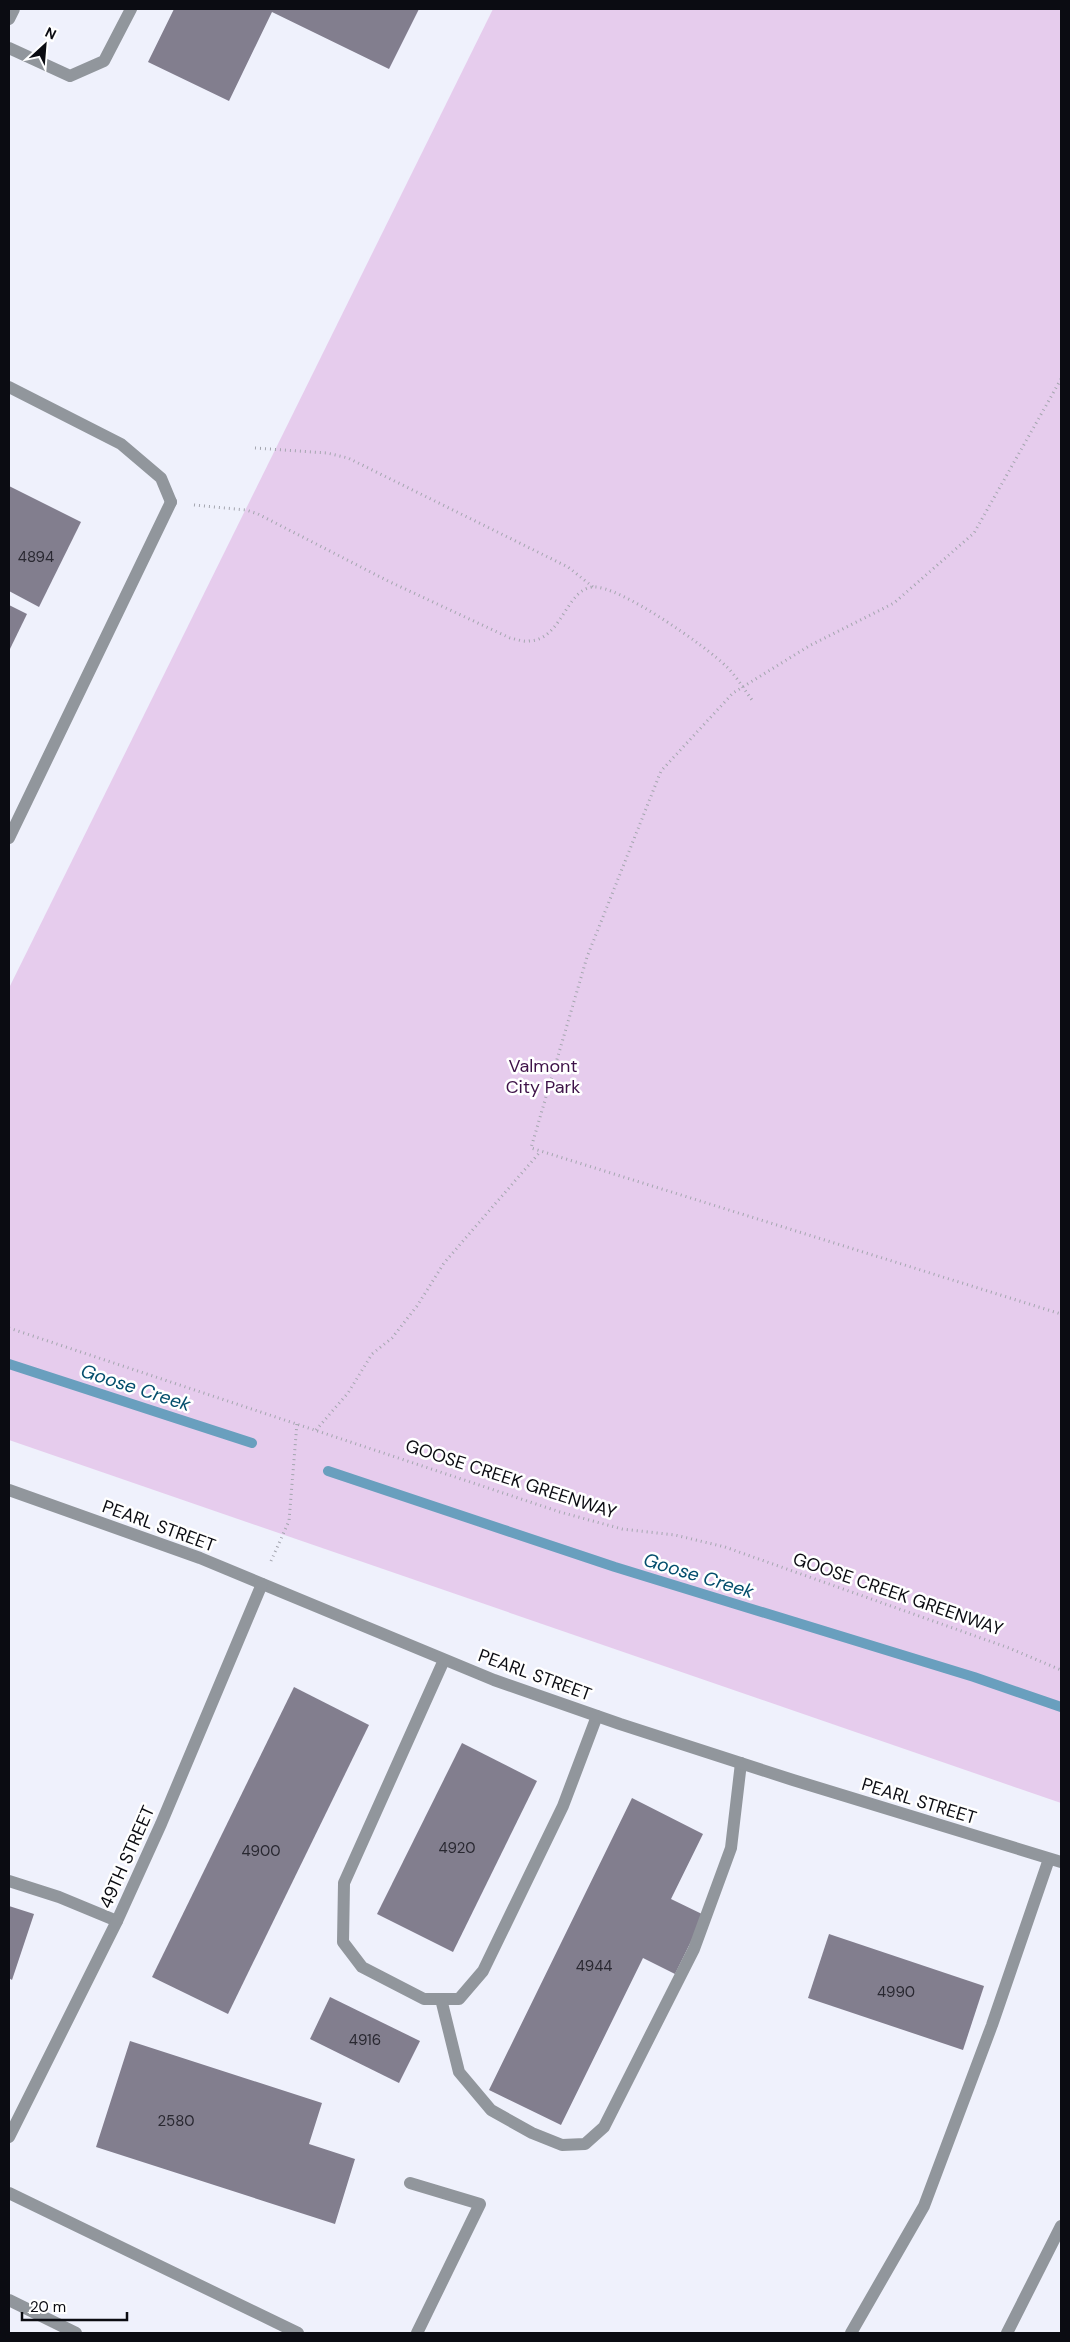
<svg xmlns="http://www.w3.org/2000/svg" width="1070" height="2342" font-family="'DM Sans',sans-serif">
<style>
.green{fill:#e6cced}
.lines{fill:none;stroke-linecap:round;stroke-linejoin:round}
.stream{stroke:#699fbe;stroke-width:10}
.building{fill:#827e8e}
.path{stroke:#a4a6af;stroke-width:3;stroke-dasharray:1 4;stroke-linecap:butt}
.service{stroke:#91969c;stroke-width:12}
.minor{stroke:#91969c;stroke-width:12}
.labels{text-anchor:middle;stroke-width:5;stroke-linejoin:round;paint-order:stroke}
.number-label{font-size:15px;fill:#292831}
.park-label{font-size:18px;fill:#3e1248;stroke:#fff}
.street-label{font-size:18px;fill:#0b0c12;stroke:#fff}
.water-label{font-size:19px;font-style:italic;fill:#044e6d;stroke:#fff}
</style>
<rect width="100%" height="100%" fill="#eff1fc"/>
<!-- green -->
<path class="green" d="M493 9H1061V1803L9 1440V988Z"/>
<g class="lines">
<!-- stream -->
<g class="stream">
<path d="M9 1364 252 1443"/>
<path d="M328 1471 615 1567 974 1677 1061 1707"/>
</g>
</g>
<!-- building -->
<g class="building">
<path d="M174 9H419L389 69 272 12 229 101 148 62Z"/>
<path d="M9 486 81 522 39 607 9 591Z"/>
<path d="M9 605 27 614 9 651Z"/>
<path d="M294 1687 369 1725 228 2014 152 1977Z"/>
<path d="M462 1743 537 1781 453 1952 377 1914Z"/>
<path d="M632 1798 703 1834 671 1899 704 1915 675 1974 643 1958 561 2125 489 2090Z"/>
<path d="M9 1906 34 1914 12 1980 9 1978Z"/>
<path d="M829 1934 984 1986 963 2050 808 1998Z"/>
<path d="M330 1997 420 2041 399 2083 310 2039Z"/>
<path d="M130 2041 322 2103 309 2144 355 2159 335 2224 96 2147Z"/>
</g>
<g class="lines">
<!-- path -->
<g class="path">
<path d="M1061 379 974 533 894 603 809 646 733 693 661 771 587 957 531 1148 1061 1314"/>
<path d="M255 448 327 453 348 458 568 567 593 587"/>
<path d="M194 505 246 510 258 514 388 581 510 638C516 639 523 642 529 641 562 640 566 589 593 587 619 585 707 647 727 667 736 676 744 689 752 700"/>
<path d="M9 1328 560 1512 622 1529 675 1535 725 1547 1009 1648 1061 1670"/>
<path d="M316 1430 348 1393 372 1354 392 1338 417 1306 444 1263 540 1152"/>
<path d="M271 1561 289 1521 297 1423"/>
</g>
<!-- service -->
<g class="service">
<path d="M9 48 70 76 104 61 131 9"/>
<path d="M9 838 171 502"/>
<path d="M444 1660 344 1883 343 1942 362 1967 424 1999H459L483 1971 563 1806 597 1716"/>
<path d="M9 1881 59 1897 117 1921"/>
<path d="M441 1999 459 2072 491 2110 532 2133 562 2145 585 2144 604 2127 694 1949 731 1848 741 1763"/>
<path d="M410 2183 480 2204 417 2333"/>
<path d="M9 2193 298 2333"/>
<path d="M9 2300 76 2333"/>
<path d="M851 2333 924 2206 992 2025 1049 1859"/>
<path d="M1007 2333 1061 2226"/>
</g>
<!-- minor -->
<g class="minor">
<path d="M9 19 14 9"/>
<path d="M9 387 121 444 161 478 171 502"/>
<path d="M9 1490 200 1558 494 1680 620 1724 793 1780 1061 1862"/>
<path d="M9 2137 117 1921 161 1824 262 1584"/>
</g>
</g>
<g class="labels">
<!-- number labels -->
<g class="number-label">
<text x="36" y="562">4894</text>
<text x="457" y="1853">4920</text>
<text x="261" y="1856">4900</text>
<text x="594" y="1971">4944</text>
<text x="896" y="1997">4990</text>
<text x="365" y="2045">4916</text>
<text x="176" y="2126">2580</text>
</g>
<!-- park labels -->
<g class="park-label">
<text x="543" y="1072">Valmont<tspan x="543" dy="21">City Park</tspan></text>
</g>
<!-- street labels -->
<g class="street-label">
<text transform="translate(511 1479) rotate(18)" y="6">GOOSE CREEK GREENWAY</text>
<text transform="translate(159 1526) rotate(20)" y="6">PEARL STREET</text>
<text transform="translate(898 1594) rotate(19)" y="6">GOOSE CREEK GREENWAY</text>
<text transform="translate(535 1675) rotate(20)" y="6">PEARL STREET</text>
<text transform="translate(919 1801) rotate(17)" y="6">PEARL STREET</text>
<text transform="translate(127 1857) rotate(-66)" y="6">49TH STREET</text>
</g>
<!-- water labels -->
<g class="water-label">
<text transform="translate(136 1387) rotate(18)" y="7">Goose Creek</text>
<text transform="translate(699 1575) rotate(17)" y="7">Goose Creek</text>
</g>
</g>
<!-- border -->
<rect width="1070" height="2342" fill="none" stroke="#0b0c12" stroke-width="20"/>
<!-- north arrow -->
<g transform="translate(45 45) rotate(26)" stroke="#ffffff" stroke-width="4" paint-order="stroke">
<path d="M0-4L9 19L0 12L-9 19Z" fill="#0b0c12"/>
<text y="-8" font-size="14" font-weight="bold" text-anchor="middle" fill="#0b0c12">N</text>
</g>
<!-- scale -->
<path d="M22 2312v8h105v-8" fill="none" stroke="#0b0c12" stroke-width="2.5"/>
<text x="30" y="2312" font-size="15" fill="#0b0c12" stroke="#ffffff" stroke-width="4" paint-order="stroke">20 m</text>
</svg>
